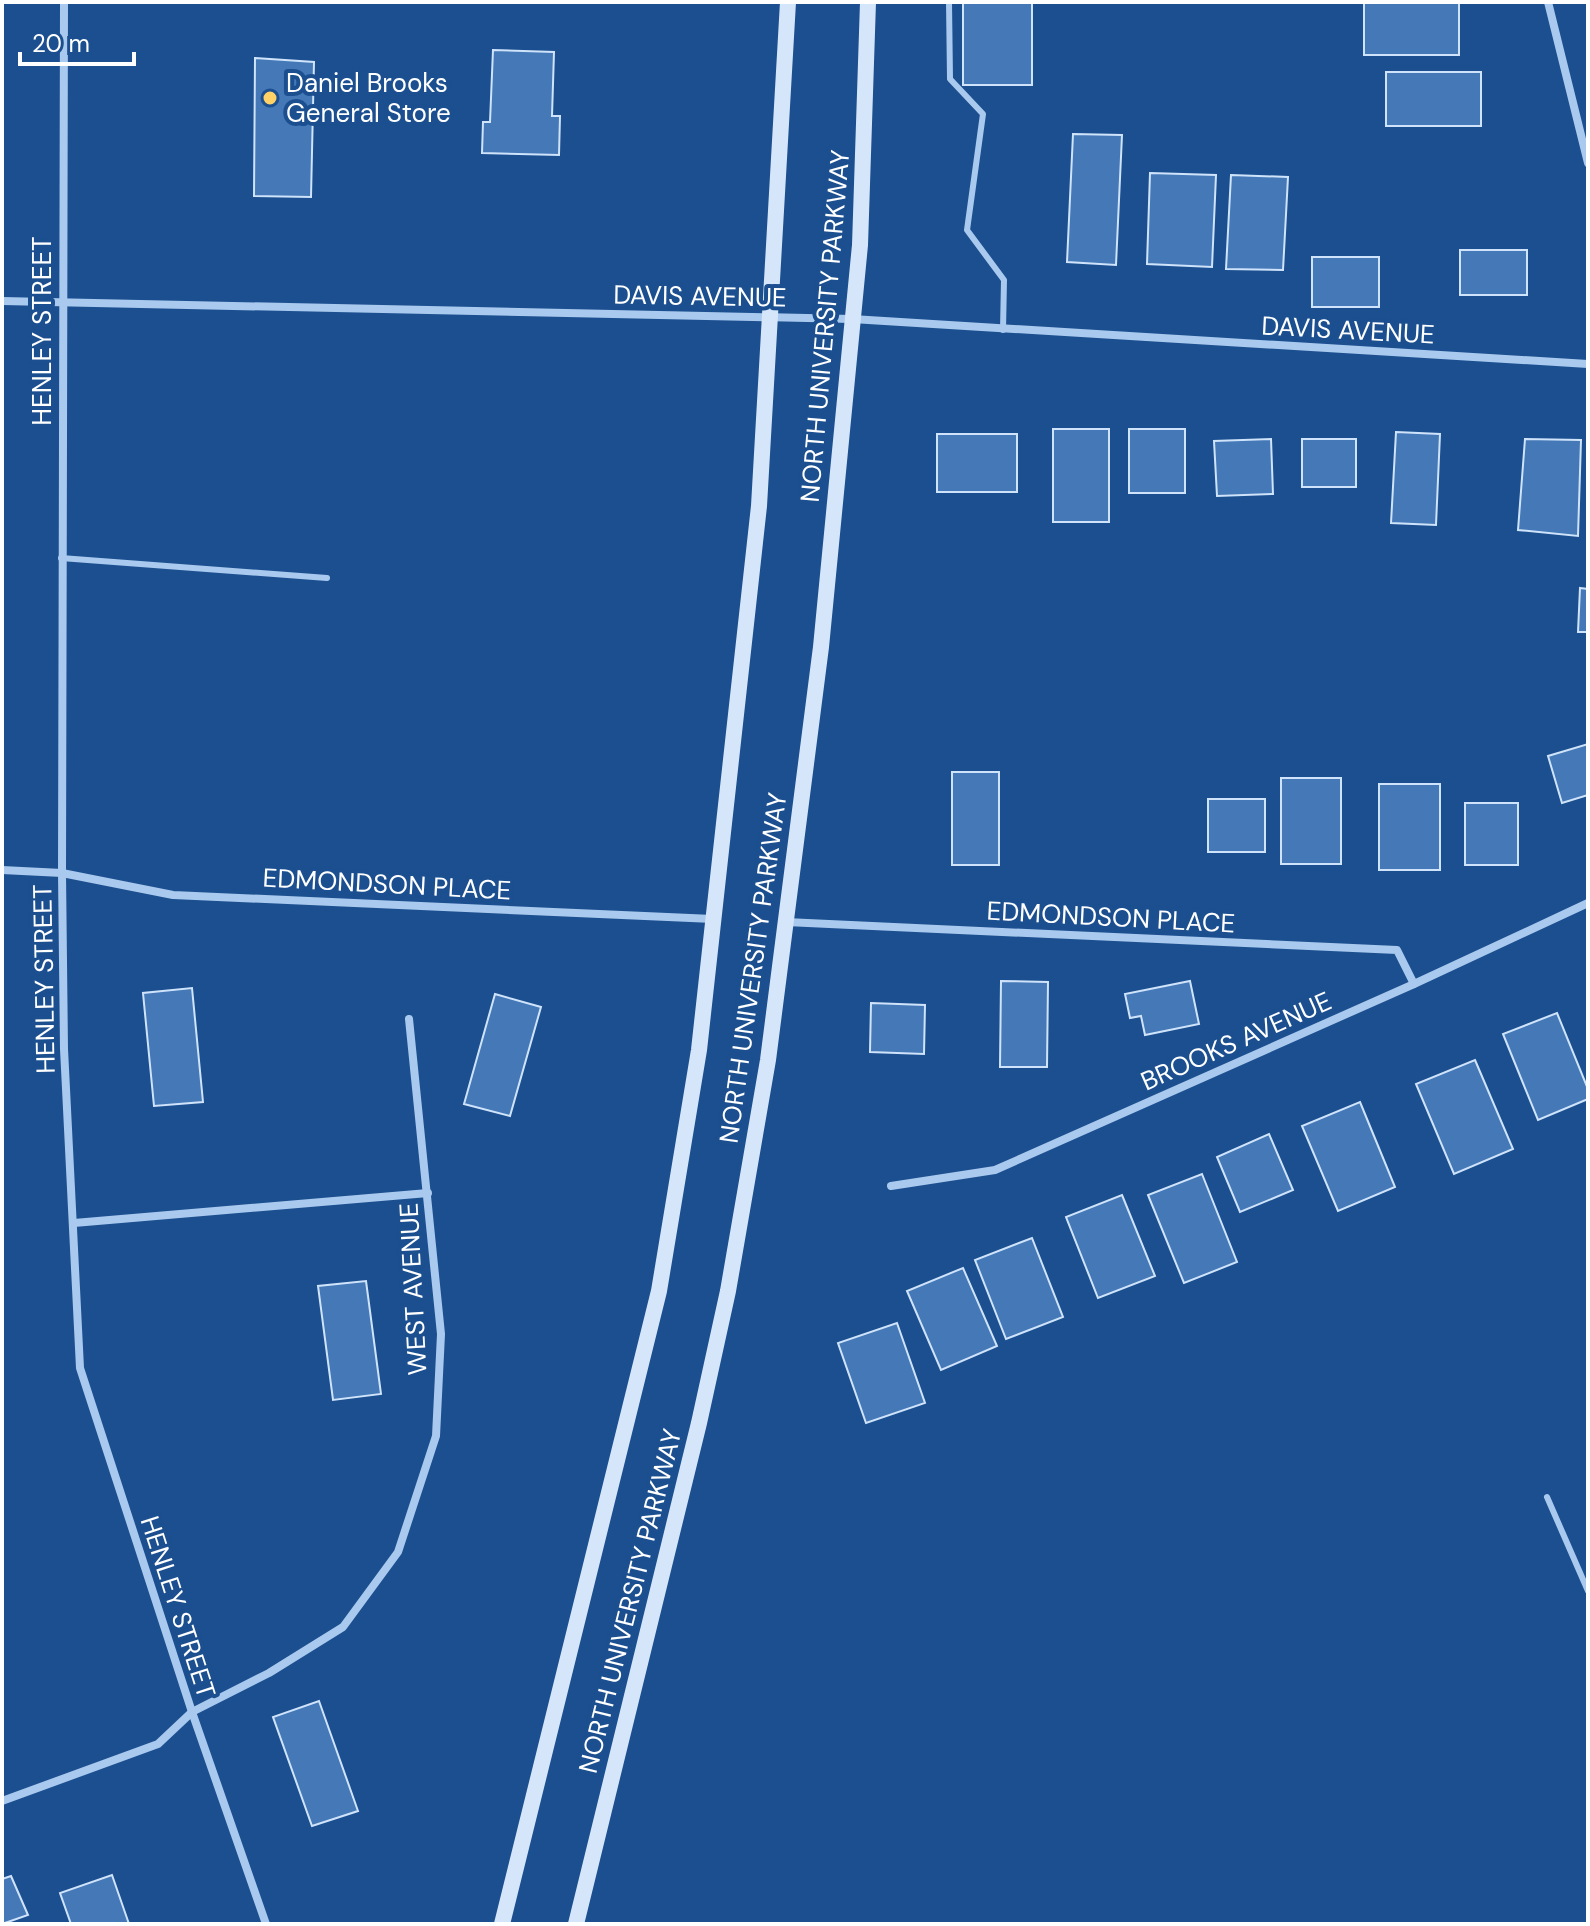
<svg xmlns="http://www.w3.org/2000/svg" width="1590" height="1926" font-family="'DM Sans',sans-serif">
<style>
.building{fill:#4478b7;stroke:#cfe3fa;stroke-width:2}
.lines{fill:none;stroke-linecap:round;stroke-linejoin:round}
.service{stroke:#a9c9ee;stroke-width:6}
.minor{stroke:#a9c9ee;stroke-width:8}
.secondary{stroke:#d6e6fa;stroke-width:16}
.poi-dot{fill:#ffd166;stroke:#1b4f8f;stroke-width:3}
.labels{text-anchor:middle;stroke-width:8;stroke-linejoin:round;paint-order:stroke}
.poi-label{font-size:26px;fill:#fff;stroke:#1b4f8f;text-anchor:start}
.street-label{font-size:26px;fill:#fff;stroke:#1b4f8f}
</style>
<rect width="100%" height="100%" fill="#1b4f8f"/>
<!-- building -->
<g class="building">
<rect x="963" y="2" width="69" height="83"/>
<rect x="1364" y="2" width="95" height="53"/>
<path d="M493 50 554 52 552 116H560L559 155 482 153 483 122H490Z"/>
<path d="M255 58 314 62 311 197 254 196Z"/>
<rect x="1386" y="72" width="95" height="54"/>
<path d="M1073 134 1122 135 1116 265 1067 262Z"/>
<path d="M1150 173 1216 175 1212 267 1147 264Z"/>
<path d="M1231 175 1288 177 1283 270 1226 269Z"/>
<rect x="1460" y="250" width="67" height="45"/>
<rect x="1312" y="257" width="67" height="50"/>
<rect x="1053" y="429" width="56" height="93"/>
<rect x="1129" y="429" width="56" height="64"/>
<path d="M1396 432 1440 434 1436 525 1391 523Z"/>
<rect x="937" y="434" width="80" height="58"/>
<path d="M1271 439 1273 494 1217 496 1214 441Z"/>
<rect x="1302" y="439" width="54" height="48"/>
<path d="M1525 439 1581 440 1578 536 1518 530Z"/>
<path d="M1580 588 1588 589V632H1578Z"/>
<path d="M1588 744V795L1562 803 1548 756Z"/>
<rect x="952" y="772" width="47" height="93"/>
<rect x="1281" y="778" width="60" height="86"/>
<rect x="1379" y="784" width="61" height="86"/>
<rect x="1208" y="799" width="57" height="53"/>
<rect x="1465" y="803" width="53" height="62"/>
<path d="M1001 981 1048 982 1047 1067H1000Z"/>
<path d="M1190 981 1199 1024 1145 1035 1141 1016 1130 1018 1125 994Z"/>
<path d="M192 988 203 1102 154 1106 143 993Z"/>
<path d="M495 994 541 1007 510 1116 464 1104Z"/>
<path d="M871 1003 925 1005 924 1054 870 1052Z"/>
<path d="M1557 1013 1588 1089V1099L1538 1120 1503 1034Z"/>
<path d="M1475 1060 1513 1149 1454 1174 1416 1084Z"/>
<path d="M1360 1102 1395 1187 1338 1211 1302 1126Z"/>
<path d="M1269 1134 1293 1190 1240 1212 1217 1157Z"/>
<path d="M1202 1174 1237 1262 1184 1283 1148 1195Z"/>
<path d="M1122 1195 1155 1276 1098 1298 1066 1217Z"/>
<path d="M1032 1238 1063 1317 1006 1339 975 1260Z"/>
<path d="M963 1268 997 1346 941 1370 907 1291Z"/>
<path d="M366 1281 381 1394 333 1400 318 1286Z"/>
<path d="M897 1323 925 1403 866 1423 838 1343Z"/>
<path d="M319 1701 358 1811 312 1826 273 1717Z"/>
<path d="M112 1875 129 1924H71L60 1893Z"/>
<path d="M11 1876 28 1915 2 1924V1879Z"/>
</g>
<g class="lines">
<!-- service -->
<g class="service">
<path d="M949 2 950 79 983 114 967 230 1004 280 1003 330"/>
<path d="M61 558 327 578"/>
<path d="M1547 1497 1588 1591"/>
</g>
<!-- minor -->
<g class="minor">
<path d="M64 2 62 873 64 1049 80 1368 192 1712 266 1924"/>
<path d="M1548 2 1588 163"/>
<path d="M2 301 852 319 1588 364"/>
<path d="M2 870 62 873 173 895 713 919"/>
<path d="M786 922 1397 950 1414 984"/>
<path d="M891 1186 995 1170 1414 984 1588 903"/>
<path d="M74 1223 428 1193"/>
<path d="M2 1801 158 1744 192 1712 269 1673 343 1627 398 1552 436 1436 441 1334 409 1019"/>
</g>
<!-- secondary -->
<g class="secondary">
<path d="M502 1924 659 1291 699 1050 759 506 788 2"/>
<path d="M576 1924 699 1423 728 1291 768 1060 821 647 860 245 868 2"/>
</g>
</g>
<!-- markers -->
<circle class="poi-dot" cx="270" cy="98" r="8"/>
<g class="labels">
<!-- poi labels -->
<g class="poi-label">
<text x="286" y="92">Daniel Brooks<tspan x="286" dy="30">General Store</tspan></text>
</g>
<!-- street labels -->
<g class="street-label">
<text transform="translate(700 296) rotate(1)" y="9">DAVIS AVENUE</text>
<text transform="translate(825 326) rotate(-85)" y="9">NORTH UNIVERSITY PARKWAY</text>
<text transform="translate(1348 330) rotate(3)" y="9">DAVIS AVENUE</text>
<text transform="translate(42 331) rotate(-90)" y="9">HENLEY STREET</text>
<text transform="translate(387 884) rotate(3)" y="9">EDMONDSON PLACE</text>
<text transform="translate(1111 917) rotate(3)" y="9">EDMONDSON PLACE</text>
<text transform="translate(753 968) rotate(-82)" y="9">NORTH UNIVERSITY PARKWAY</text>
<text transform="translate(44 979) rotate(-91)" y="9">HENLEY STREET</text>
<text transform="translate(1236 1041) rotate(-24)" y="9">BROOKS AVENUE</text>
<text transform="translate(413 1289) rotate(-93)" y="9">WEST AVENUE</text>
<text transform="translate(630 1601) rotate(-76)" y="9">NORTH UNIVERSITY PARKWAY</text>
<text transform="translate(178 1607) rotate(72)" y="9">HENLEY STREET</text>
</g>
</g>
<!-- border -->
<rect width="1590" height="1926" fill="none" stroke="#ffffff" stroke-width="8"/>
<!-- scale -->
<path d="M20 52v12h114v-12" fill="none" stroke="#ffffff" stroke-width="4"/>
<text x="32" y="52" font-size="24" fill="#ffffff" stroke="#1b4f8f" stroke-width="6" paint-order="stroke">20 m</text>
</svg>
